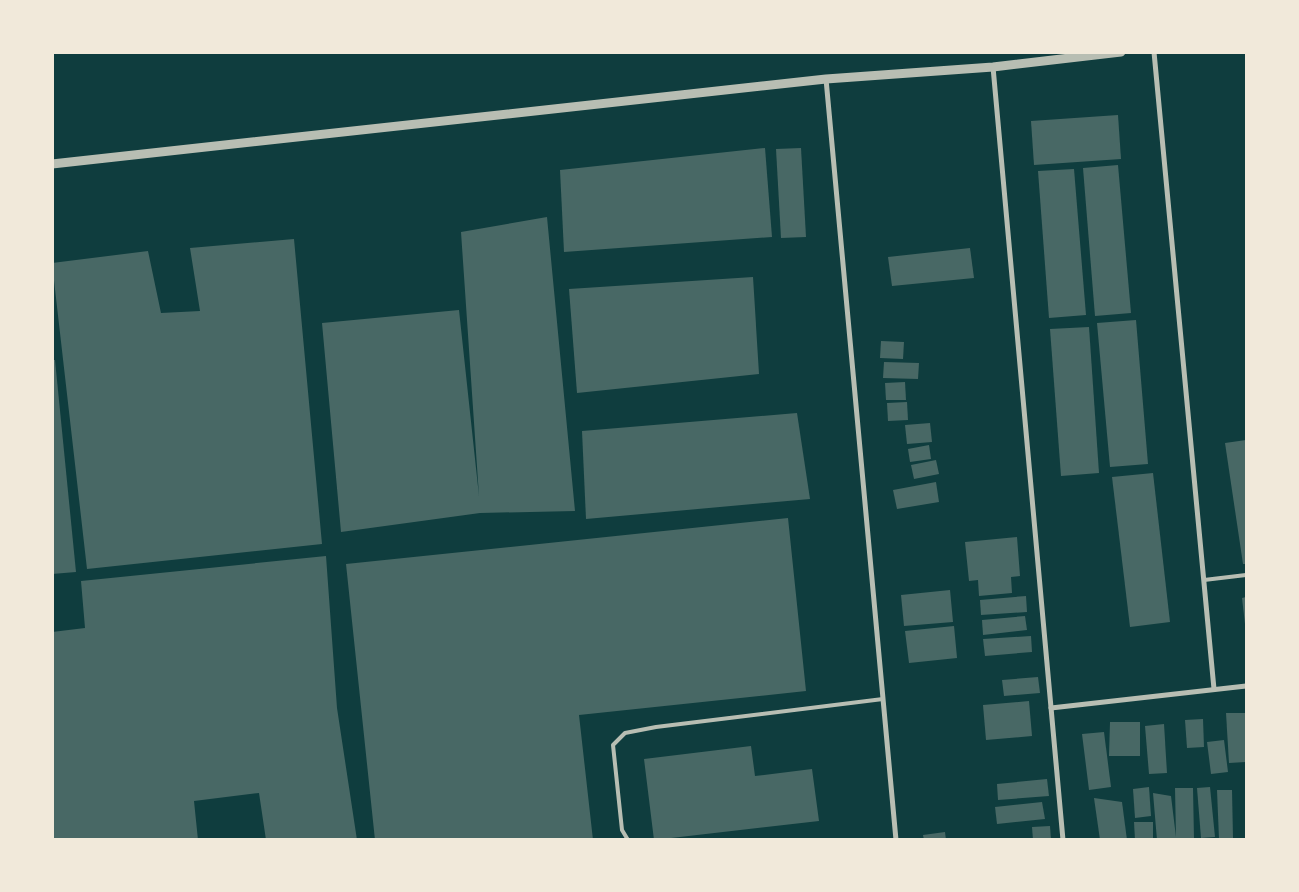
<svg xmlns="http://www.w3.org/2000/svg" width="1299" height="892" font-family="'Open Sans',sans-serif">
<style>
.building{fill:#486865}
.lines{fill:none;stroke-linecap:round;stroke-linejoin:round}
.service{stroke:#b8beb3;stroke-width:4}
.minor{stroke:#b8beb3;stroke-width:5}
.tertiary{stroke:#b8beb3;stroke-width:9}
</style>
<rect width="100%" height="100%" fill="#0f3d3e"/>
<!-- building -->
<g class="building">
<path d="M1118 115 1121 159 1034 165 1031 121Z"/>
<path d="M765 148 772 237 564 252 560 170Z"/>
<path d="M801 148 806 237 781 238 776 149Z"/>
<path d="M1118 165 1131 313 1095 316 1083 168Z"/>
<path d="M1074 169 1086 315 1049 318 1038 171Z"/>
<path d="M547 217 575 511 480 513 341 532 322 323 459 310 479 496 461 232Z"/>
<path d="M294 239 322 544 87 569 52 263 148 251 161 313 200 311 190 248Z"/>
<path d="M970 248 974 278 892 286 888 257Z"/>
<path d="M753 277 759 374 577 393 569 289Z"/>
<path d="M1136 320 1148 464 1110 467 1097 323Z"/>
<path d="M1089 327 1099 473 1061 476 1050 329Z"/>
<path d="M881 341 904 342 903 359 880 358Z"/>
<path d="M52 360H55L76 572 52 574Z"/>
<path d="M884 362 919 363 918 379 883 378Z"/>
<path d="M905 382 906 400H886L885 383Z"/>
<path d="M907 402 908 420 888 421 887 403Z"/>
<path d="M797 413 810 499 586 519 582 431Z"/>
<path d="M930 423 932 442 907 444 905 425Z"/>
<path d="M1246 440V564H1243L1225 443Z"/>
<path d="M929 445 931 459 910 462 908 449Z"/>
<path d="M936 460 939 474 914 479 911 465Z"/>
<path d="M1153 473 1170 622 1130 627 1112 477Z"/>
<path d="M936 482 939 502 897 509 893 490Z"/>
<path d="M788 518 806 691 579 715 593 840H375L346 564Z"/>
<path d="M1017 537 1020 576 1011 577 1012 593 979 596 978 580 969 581 965 542Z"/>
<path d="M326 556 337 708 357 840H266L259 793 194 801 198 840H52V632L85 628 81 581Z"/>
<path d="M950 590 953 622 904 626 901 595Z"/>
<path d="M1026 596 1027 612 981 615 980 600Z"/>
<path d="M1246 597V624H1245L1242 598Z"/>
<path d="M1025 616 1027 630 983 635 982 620Z"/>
<path d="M954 626 957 658 909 663 905 631Z"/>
<path d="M1031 636 1032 652 985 656 983 639Z"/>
<path d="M1038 677 1040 693 1004 696 1002 680Z"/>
<path d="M1029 701 1032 736 986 740 983 705Z"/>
<path d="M1226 713H1246V762L1229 763Z"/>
<path d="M1203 719 1204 747 1187 748 1185 720Z"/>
<path d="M1110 722H1140V756H1109Z"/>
<path d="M1164 724 1167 773 1149 774 1145 726Z"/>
<path d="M1104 732 1111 787 1089 790 1082 734Z"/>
<path d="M1224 740 1228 772 1211 774 1207 742Z"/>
<path d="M751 746 755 776 812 769 819 821 654 840 644 759Z"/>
<path d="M1047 779 1049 796 998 800 997 784Z"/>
<path d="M1149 787 1151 816 1135 818 1133 789Z"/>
<path d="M1210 787 1215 837 1201 838 1197 788Z"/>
<path d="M1175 788H1193L1194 839 1157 840 1153 793 1171 796 1176 837Z"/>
<path d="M1217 790H1232L1233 838 1219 839Z"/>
<path d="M1094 798 1122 802 1127 840H1100Z"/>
<path d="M1042 802 1045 819 997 824 995 807Z"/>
<path d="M1134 822H1153V840H1135Z"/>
<path d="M1050 826 1051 840H1033L1032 827Z"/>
<path d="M945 832 946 840H924L923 835Z"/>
</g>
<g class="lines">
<!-- service -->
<g class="service">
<path d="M1204 580 1246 575"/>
<path d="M628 840 622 830 613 745 625 733 656 727 883 699"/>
</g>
<!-- minor -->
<g class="minor">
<path d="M1154 52 1214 689"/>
<path d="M993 67 1063 840"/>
<path d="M826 79 896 840"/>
<path d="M1051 708 1246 686"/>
</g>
<!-- tertiary -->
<path class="tertiary" d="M52 164 826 79 993 67 1121 52"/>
</g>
<!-- border -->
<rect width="1299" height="892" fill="none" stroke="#f1e9da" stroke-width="108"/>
</svg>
